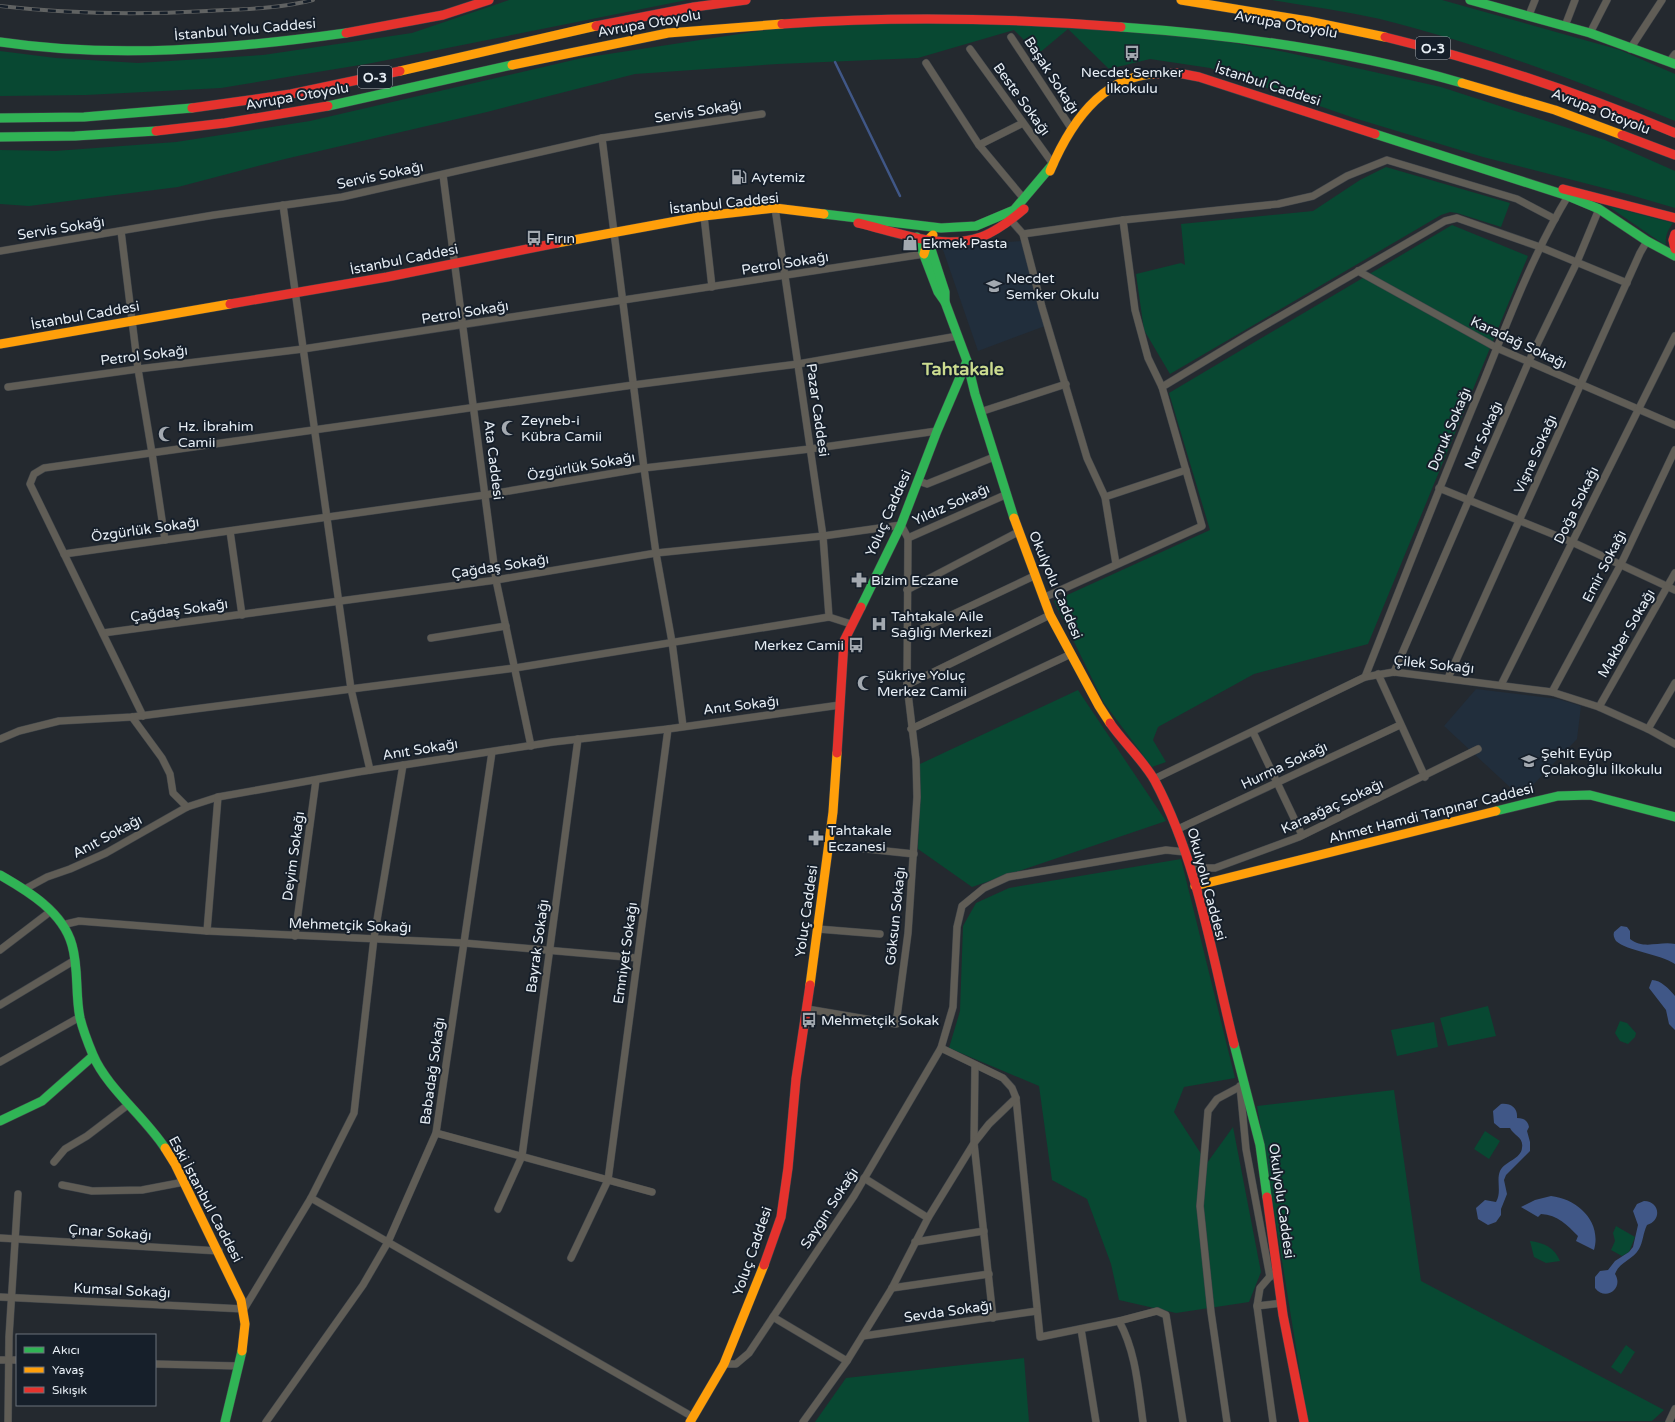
<svg xmlns="http://www.w3.org/2000/svg" width="1675" height="1422" font-family="'Varela Round',sans-serif">
<style>
.built{fill:#212e3c}
.green{fill:#084832}
.water{fill:#405787}
.lines{fill:none;stroke-linecap:round;stroke-linejoin:round}
.stream{stroke:#405787;stroke-width:2.5}
.street-casing{stroke:#40454a;stroke-width:8}
.fast-casing{stroke:#40454a;stroke-width:10}
.slow-casing{stroke:#40454a;stroke-width:10}
.jam-casing{stroke:#40454a;stroke-width:10}
.street{stroke:#605d56;stroke-width:7}
.fast{stroke:#30b455;stroke-width:9}
.slow{stroke:#ff9f0a;stroke-width:9}
.jam{stroke:#e5322d;stroke-width:9}
.rail-casing{stroke:#606262;stroke-width:4}
.rail{stroke:#161f2a;stroke-width:2.5;stroke-dasharray:8;stroke-linecap:butt}
.labels{text-anchor:middle;stroke-width:4;stroke-linejoin:round;paint-order:stroke}
.shield{fill:#161f2a;stroke:#a8b0b8;stroke-width:1}
.shield-label{font-size:13px;font-weight:bold;fill:#e7eef5}
.street-label{font-size:14px;fill:#e7eef5;stroke:#161f2a}
.poi-label{font-size:14px;fill:#e7eef5;stroke:#161f2a;text-anchor:start}
.district-label{font-size:18px;font-weight:bold;fill:#cbdb8f;stroke:#161f2a}
</style>
<rect width="100%" height="100%" fill="#24292f"/>
<!-- built -->
<g class="built">
<path d="M1021 241 1045 326 978 351 942 247Z"/>
<path d="M1476 689 1558 699 1581 706 1577 739 1532 786 1513 790 1444 726Z"/>
</g>
<!-- green -->
<g class="green">
<path d="M509 0H687L372 63 221 88 86 95 0 96V51L56 58 138 63 263 55 412 33Z"/>
<path d="M1272 0H1442L1620 50 1675 74V121C1580 81 1480 44 1380 19 1344 11 1308 6 1272 0Z"/>
<path d="M906 18 1189 35 1285 52 1441 87 1605 140 1675 171V208L1627 194 1483 157 1354 118 1210 68 1150 59 1109 69 1068 29 1038 54 1014 30 918 58 778 64 635 74 487 112 285 159 178 187 29 206 0 204V150L55 151 176 142 310 121 582 58 786 27Z"/>
<path d="M1386 167 1510 203 1501 227 1457 213 1450 212 1441 215 1170 374 1144 330 1136 274 1181 263 1185 265 1181 224 1313 211 1360 180Z"/>
<path d="M1608 206 1673 223C1667 231 1665 237 1666 246Z"/>
<path d="M1452 225 1528 256 1368 644 1254 674 1158 727 1153 740 1166 762 1152 767 1104 703 1054 601 1210 530 1169 393Z"/>
<path d="M1078 690 1166 821 972 887 918 849 920 764Z"/>
<path d="M1181 859 1235 1078 1184 1087 1174 1112 1207 1163 1233 1127 1261 1272 1249 1302 1176 1313 1119 1300 1111 1264 1087 1199 1052 1180 1039 1086 949 1048 960 1011 963 926 976 903 1009 888Z"/>
<path d="M1488 1006 1496 1036 1448 1046 1440 1018Z"/>
<path d="M1620 1021 1627 1023 1636 1033 1635 1037 1628 1044 1620 1041 1615 1033Z"/>
<path d="M1434 1022 1438 1047 1397 1056 1391 1030Z"/>
<path d="M1394 1090 1421 1281 1664 1410 1652 1421 1308 1422 1257 1106Z"/>
<path d="M1485 1131 1500 1141 1489 1159 1474 1149Z"/>
<path d="M1616 1226 1635 1237 1629 1252 1622 1256 1611 1250 1615 1241 1613 1233Z"/>
<path d="M1530 1241C1544 1243 1554 1247 1560 1261L1546 1263 1534 1257Z"/>
<path d="M1626 1345 1635 1352 1621 1374 1611 1367Z"/>
<path d="M1024 1358 1029 1422H815L846 1378Z"/>
</g>
<!-- water -->
<g class="water">
<path d="M1621 926 1627 927 1630 931V939C1644 950 1659 941 1675 944V964C1660 954 1627 951 1616 941 1614 938 1613 935 1614 932Z"/>
<path d="M1652 980C1661 980 1669 989 1675 996V1030L1669 1024 1666 1010 1649 988Z"/>
<path d="M1501 1104C1511 1103 1518 1108 1517 1118 1524 1118 1528 1121 1529 1127L1527 1131 1530 1142V1151L1506 1175 1504 1180 1507 1194 1501 1209V1215L1496 1222 1488 1225 1478 1219 1476 1208 1485 1200 1496 1202C1502 1192 1496 1181 1500 1171 1505 1161 1521 1159 1522 1148 1524 1137 1514 1136 1510 1128H1500L1494 1123 1493 1111Z"/>
<path d="M1551 1196C1578 1199 1602 1222 1594 1250L1576 1241 1578 1236C1567 1225 1558 1215 1541 1214L1538 1217 1521 1207 1535 1200Z"/>
<path d="M1644 1201C1660 1201 1662 1221 1647 1225 1643 1233 1643 1242 1639 1249 1633 1260 1619 1262 1615 1274 1624 1288 1606 1302 1595 1288V1277L1600 1271 1608 1270 1615 1261 1629 1252 1633 1247 1638 1225 1633 1211 1637 1204Z"/>
</g>
<g class="lines">
<!-- stream -->
<path class="stream" d="M835 62 900 196"/>
<defs>
<g id="street">
<path d="M1529 15 1535 0"/>
<path d="M1565 26 1575 0"/>
<path d="M1590 33 1607 0"/>
<path d="M1011 37 1071 128"/>
<path d="M970 49 1053 164"/>
<path d="M1630 49 1662 0"/>
<path d="M1669 62 1675 54"/>
<path d="M926 63 979 145 1024 199"/>
<path d="M602 138 644 468 656 553 672 642 683 726"/>
<path d="M979 145 1023 123"/>
<path d="M443 175 496 580 531 746"/>
<path d="M283 205 351 689 370 770"/>
<path d="M775 208 823 536 829 617"/>
<path d="M704 216 712 287"/>
<path d="M1008 217 1023 234 1042 307 1087 458 1105 497 1116 564"/>
<path d="M121 231 138 369 152 453 165 540"/>
<path d="M1023 234 1123 220 1278 204 1313 196 1347 176 1387 160 1517 199 1555 219"/>
<path d="M0 251 214 215 342 197 602 138 762 114"/>
<path d="M1358 271 1497 348 1675 425"/>
<path d="M8 387 138 369 303 349 924 254"/>
<path d="M1162 387 1248 335 1445 221 1457 218 1540 247 1627 283"/>
<path d="M980 412 1066 384"/>
<path d="M918 481 927 484 994 457"/>
<path d="M1439 488 1572 542 1675 590"/>
<path d="M1105 497 1186 470"/>
<path d="M230 531 242 615"/>
<path d="M908 538 1005 495"/>
<path d="M64 554 485 495 644 468 810 449 937 431"/>
<path d="M907 590 1018 532"/>
<path d="M1043 598 1202 526 1162 387 1148 358 1135 310 1123 220"/>
<path d="M103 633 496 580 656 553 823 536 901 525 908 538 907 685 916 760 917 797 908 933 896 1024 807 1009"/>
<path d="M907 636 1034 576"/>
<path d="M431 638 506 626"/>
<path d="M1394 672 1529 361 1577 262 1599 209"/>
<path d="M1378 674 1425 777"/>
<path d="M1365 677C1404 578 1443 478 1484 380 1509 318 1533 254 1568 196"/>
<path d="M1448 678 1640 253 1647 241"/>
<path d="M907 685 1050 615"/>
<path d="M1501 685 1675 336"/>
<path d="M1552 692 1621 564 1675 450"/>
<path d="M1599 707 1675 573"/>
<path d="M143 716 30 484 34 474 44 468 633 385 798 364 958 336"/>
<path d="M132 717 162 758 170 774 173 793 187 807"/>
<path d="M911 729 1071 654"/>
<path d="M1648 729 1675 683"/>
<path d="M1253 732 1302 835"/>
<path d="M0 739 19 731 59 721 132 717 515 668 829 617 851 624"/>
<path d="M1154 779 1365 677 1394 672 1552 692 1599 707 1648 729 1675 744"/>
<path d="M1178 829 1400 725"/>
<path d="M829 845 914 854"/>
<path d="M1191 868H1215L1299 837 1478 749"/>
<path d="M25 889 47 877 70 869 106 853 187 807 218 797 358 772 553 742 668 729 840 705"/>
<path d="M62 925 79 921 207 931 464 943 637 958"/>
<path d="M818 929 880 934"/>
<path d="M207 931 218 797"/>
<path d="M295 936 316 780"/>
<path d="M0 950 51 911"/>
<path d="M0 1005 75 960"/>
<path d="M941 1048 1003 1078 1012 1088 1016 1098 1040 1337 1119 1321 1157 1311 1166 1315 1183 1422"/>
<path d="M0 1062 80 1017"/>
<path d="M975 1065 974 1143 993 1318"/>
<path d="M1240 1086 1246 1149 1270 1277"/>
<path d="M436 1133 652 1192"/>
<path d="M54 1162 65 1149 87 1136 129 1104"/>
<path d="M864 1178 928 1218"/>
<path d="M62 1185 92 1191 142 1190 184 1182"/>
<path d="M311 1198 693 1417"/>
<path d="M498 1209 522 1156 578 739"/>
<path d="M0 1238 219 1251"/>
<path d="M915 1242 984 1231"/>
<path d="M571 1258 608 1180 668 729"/>
<path d="M1272 1274 1260 1288 1257 1306 1273 1422"/>
<path d="M892 1288 989 1274"/>
<path d="M0 1297 244 1309 311 1198 354 1113 374 938 403 765"/>
<path d="M1257 1306 1282 1303"/>
<path d="M773 1317 847 1361 892 1288 928 1218 974 1143 989 1124 1016 1098"/>
<path d="M1119 1321C1136 1352 1138 1387 1143 1422"/>
<path d="M1081 1329 1096 1422"/>
<path d="M863 1336 1037 1311"/>
<path d="M0 1360H17"/>
<path d="M155 1364 239 1366"/>
<path d="M724 1364H736L749 1353 854 1196 941 1048 953 1007 957 927 962 906 984 888 1008 877 1166 850 1185 852"/>
<path d="M8 1422 9 1337 18 1194"/>
<path d="M266 1422 363 1285 388 1242 436 1133 492 752"/>
<path d="M803 1422 847 1361"/>
<path d="M1227 1422 1211 1312 1200 1206 1208 1111 1217 1099 1245 1084"/>
<path d="M1669 1422 1675 1409"/>
</g>
<g id="fast">
<path d="M1470 0 1590 33 1675 64"/>
<path d="M1121 27C1236 35 1351 51 1462 83"/>
<path d="M0 42C115 59 231 49 346 33"/>
<path d="M328 106 512 65"/>
<path d="M0 118 84 117 192 108"/>
<path d="M1375 134 1568 196 1599 209 1647 241 1675 256"/>
<path d="M0 137 75 136 156 131"/>
<path d="M824 214 941 228 976 226 1014 210 1053 164"/>
<path d="M917 237 938 292 945 302 967 361 975 394 1014 518"/>
<path d="M928 240 945 292V302"/>
<path d="M861 607 901 525 937 431 967 361"/>
<path d="M1496 811 1558 796 1590 795 1675 817"/>
<path d="M0 875C28 891 63 912 72 945 79 969 75 994 80 1018 83 1030 88 1043 93 1055 107 1088 145 1117 165 1148"/>
<path d="M1234 1044 1260 1145 1267 1197"/>
<path d="M0 1121 42 1101 93 1056"/>
<path d="M225 1422 242 1351"/>
</g>
<g id="slow">
<path d="M1181 0 1308 21 1385 37"/>
<path d="M512 65 668 33 782 24"/>
<path d="M400 71 596 26"/>
<path d="M1462 83 1555 110 1622 135"/>
<path d="M1050 171C1069 126 1100 77 1154 74"/>
<path d="M557 243 704 216 775 208 824 214"/>
<path d="M924 254 928 240 933 235"/>
<path d="M0 344 230 304"/>
<path d="M1014 518 1050 615 1099 706 1110 723"/>
<path d="M1195 886 1496 811"/>
<path d="M810 985 833 812 837 753"/>
<path d="M165 1148 175 1164 241 1300 245 1324 242 1351"/>
<path d="M690 1422 724 1364 764 1265"/>
</g>
<g id="jam">
<path d="M782 24C895 16 1009 18 1121 27"/>
<path d="M596 26 694 7 746 0"/>
<path d="M346 33 443 15 489 0"/>
<path d="M1385 37C1484 61 1580 93 1675 133"/>
<path d="M1154 74 1178 73 1199 77 1375 134"/>
<path d="M192 108 291 94 400 71"/>
<path d="M156 131 225 123 328 106"/>
<path d="M1622 135 1675 155"/>
<path d="M1563 189 1675 218"/>
<path d="M858 223C897 232 941 251 981 237 997 231 1011 220 1024 209"/>
<path d="M1675 234 1673 240 1675 249"/>
<path d="M230 304 387 277 557 243"/>
<path d="M1110 723C1123 742 1144 761 1155 781 1198 862 1212 956 1234 1044"/>
<path d="M837 753 844 641 861 607"/>
<path d="M1267 1197 1283 1315 1304 1422"/>
<path d="M764 1265 781 1217 788 1168 796 1079 810 985"/>
</g>
</defs>
<!-- street casing -->
<use href="#street" class="street-casing"/>
<!-- fast casing -->
<use href="#fast" class="fast-casing"/>
<!-- slow casing -->
<use href="#slow" class="slow-casing"/>
<!-- jam casing -->
<use href="#jam" class="jam-casing"/>
<!-- street -->
<use href="#street" class="street"/>
<!-- fast -->
<use href="#fast" class="fast"/>
<!-- slow -->
<use href="#slow" class="slow"/>
<!-- jam -->
<use href="#jam" class="jam"/>
<defs>
<path id="rail" d="M0 6C69 14 137 15 207 11 242 9 278 9 313 0"/>
</defs>
<!-- rail casing -->
<use href="#rail" class="rail-casing"/>
<!-- rail -->
<use href="#rail" class="rail"/>
</g>
<!-- icons -->
<defs>
<symbol id="bus-bare" viewBox="-9 -9 18 18"><path d="M-5-6H5V4H4V6H2V4H-2V6H-4V4H-5ZM-3.5-4V0h7V-4ZM-3.5 1.2v1.5H-2V1.2ZM2 1.2v1.5H3.5V1.2Z" fill="#a3a9b0" stroke="#161f2a" stroke-width="2.5" paint-order="stroke"/></symbol>
<symbol id="fuel-bare" viewBox="-9 -9 18 18"><path d="M-5.5-6h7V0h2V4h1.3V-2.5L3-4.5l.8-.8L6-3V5H2.5V1h-1V6h-7ZM-4.2-4.7v3.2H.2V-4.7Z" fill="#a3a9b0" stroke="#161f2a" stroke-width="2.5" paint-order="stroke"/></symbol>
<symbol id="shop-bare" viewBox="-9 -9 18 18"><path d="M-5-2.5h2.3a2.7 3.5 0 0 1 5.4 0H5L5.5 6h-11ZM-1.5-2.5h3a1.5 2.3 0 0 0-3 0Z" fill="#a3a9b0" stroke="#161f2a" stroke-width="2.5" paint-order="stroke"/></symbol>
<symbol id="school-bare" viewBox="-9 -9 18 18"><path d="M0-5L7-2L0 1L-7-2ZM-4 1L0 2.5L4 1V4Q0 6-4 4Z" fill="#a3a9b0" stroke="#161f2a" stroke-width="2.5" paint-order="stroke"/></symbol>
<symbol id="mosque-bare" viewBox="-9 -9 18 18"><path d="M3.5-4.9A6 6 0 1 0 3.5 4.9A5 5 0 1 1 3.5-4.9Z" fill="#a3a9b0" stroke="#161f2a" stroke-width="2.5" paint-order="stroke"/></symbol>
<symbol id="pharmacy-bare" viewBox="-9 -9 18 18"><path d="M-2-6h4v4h4v4h-4v4h-4v-4h-4v-4h4Z" fill="#a3a9b0" stroke="#161f2a" stroke-width="2.5" paint-order="stroke"/></symbol>
<symbol id="hospital-bare" viewBox="-9 -9 18 18"><path d="M-5-5h3v3.5h4V-5h3V5h-3V1.5h-4V5h-3Z" fill="#a3a9b0" stroke="#161f2a" stroke-width="2.5" paint-order="stroke"/></symbol>
</defs>
<g fill-rule="evenodd">
<use href="#bus-bare" x="1121" y="42" width="22" height="22"/>
<use href="#fuel-bare" x="728" y="166" width="22" height="22"/>
<use href="#bus-bare" x="523" y="227" width="22" height="22"/>
<use href="#shop-bare" x="899" y="232" width="22" height="22"/>
<use href="#school-bare" x="983" y="275" width="22" height="22"/>
<use href="#mosque-bare" x="498" y="417" width="22" height="22"/>
<use href="#mosque-bare" x="155" y="423" width="22" height="22"/>
<use href="#pharmacy-bare" x="848" y="569" width="22" height="22"/>
<use href="#hospital-bare" x="868" y="613" width="22" height="22"/>
<use href="#bus-bare" x="845" y="634" width="22" height="22"/>
<use href="#mosque-bare" x="854" y="672" width="22" height="22"/>
<use href="#school-bare" x="1518" y="750" width="22" height="22"/>
<use href="#pharmacy-bare" x="805" y="827" width="22" height="22"/>
<use href="#bus-bare" x="798" y="1009" width="22" height="22"/>
</g>
<g class="labels">
<!-- shield labels -->
<g class="shield">
<rect x="1416" y="37" width="34" height="22" rx="3"/>
<rect x="358" y="66" width="34" height="22" rx="3"/>
</g>
<g class="shield-label">
<text x="1433" y="53">O-3</text>
<text x="375" y="82">O-3</text>
</g>
<!-- street labels -->
<g class="street-label">
<text transform="translate(649 23) rotate(-10)" y="5">Avrupa Otoyolu</text>
<text transform="translate(1286 24) rotate(10)" y="5">Avrupa Otoyolu</text>
<text transform="translate(245 29) rotate(-5)" y="5">İstanbul Yolu Caddesi</text>
<text transform="translate(1052 75) rotate(57)" y="5">Başak Sokağı</text>
<text transform="translate(1268 84) rotate(18)" y="5">İstanbul Caddesi</text>
<text transform="translate(297 96) rotate(-10)" y="5">Avrupa Otoyolu</text>
<text transform="translate(1022 99) rotate(54)" y="5">Beste Sokağı</text>
<text transform="translate(698 111) rotate(-9)" y="5">Servis Sokağı</text>
<text transform="translate(1601 111) rotate(21)" y="5">Avrupa Otoyolu</text>
<text transform="translate(380 175) rotate(-12)" y="5">Servis Sokağı</text>
<text transform="translate(724 203) rotate(-6)" y="5">İstanbul Caddesi</text>
<text transform="translate(61 228) rotate(-9)" y="5">Servis Sokağı</text>
<text transform="translate(404 259) rotate(-11)" y="5">İstanbul Caddesi</text>
<text transform="translate(785 263) rotate(-9)" y="5">Petrol Sokağı</text>
<text transform="translate(465 312) rotate(-9)" y="5">Petrol Sokağı</text>
<text transform="translate(85 315) rotate(-10)" y="5">İstanbul Caddesi</text>
<text transform="translate(1519 342) rotate(25)" y="5">Karadağ Sokağı</text>
<text transform="translate(144 355) rotate(-7)" y="5">Petrol Sokağı</text>
<text transform="translate(818 410) rotate(82)" y="5">Pazar Caddesi</text>
<text transform="translate(1449 429) rotate(-67)" y="5">Doruk Sokağı</text>
<text transform="translate(1483 435) rotate(-66)" y="5">Nar Sokağı</text>
<text transform="translate(1535 454) rotate(-66)" y="5">Vişne Sokağı</text>
<text transform="translate(494 460) rotate(83)" y="5">Ata Caddesi</text>
<text transform="translate(581 466) rotate(-10)" y="5">Özgürlük Sokağı</text>
<text transform="translate(951 504) rotate(-24)" y="5">Yıldız Sokağı</text>
<text transform="translate(1576 505) rotate(-64)" y="5">Doğa Sokağı</text>
<text transform="translate(888 513) rotate(-66)" y="5">Yoluç Caddesi</text>
<text transform="translate(145 529) rotate(-8)" y="5">Özgürlük Sokağı</text>
<text transform="translate(500 566) rotate(-9)" y="5">Çağdaş Sokağı</text>
<text transform="translate(1604 566) rotate(-63)" y="5">Emir Sokağı</text>
<text transform="translate(1056 585) rotate(67)" y="5">Okulyolu Caddesi</text>
<text transform="translate(179 610) rotate(-8)" y="5">Çağdaş Sokağı</text>
<text transform="translate(1626 633) rotate(-60)" y="5">Makber Sokağı</text>
<text transform="translate(1434 664) rotate(6)" y="5">Çilek Sokağı</text>
<text transform="translate(741 705) rotate(-7)" y="5">Anıt Sokağı</text>
<text transform="translate(420 749) rotate(-9)" y="5">Anıt Sokağı</text>
<text transform="translate(1284 765) rotate(-25)" y="5">Hurma Sokağı</text>
<text transform="translate(1332 806) rotate(-25)" y="5">Karaağaç Sokağı</text>
<text transform="translate(1431 813) rotate(-14)" y="5">Ahmet Hamdi Tanpınar Caddesi</text>
<text transform="translate(107 836) rotate(-28)" y="5">Anıt Sokağı</text>
<text transform="translate(293 856) rotate(-82)" y="5">Deyim Sokağı</text>
<text transform="translate(1207 884) rotate(75)" y="5">Okulyolu Caddesi</text>
<text transform="translate(806 911) rotate(-82)" y="5">Yoluç Caddesi</text>
<text transform="translate(895 916) rotate(-84)" y="5">Göksun Sokağı</text>
<text transform="translate(350 925) rotate(2)" y="5">Mehmetçik Sokağı</text>
<text transform="translate(537 946) rotate(-82)" y="5">Bayrak Sokağı</text>
<text transform="translate(625 953) rotate(-82)" y="5">Emniyet Sokağı</text>
<text transform="translate(432 1071) rotate(-82)" y="5">Babadağ Sokağı</text>
<text transform="translate(206 1199) rotate(62)" y="5">Eski İstanbul Caddesi</text>
<text transform="translate(1282 1201) rotate(82)" y="5">Okulyolu Caddesi</text>
<text transform="translate(829 1208) rotate(-57)" y="5">Saygın Sokağı</text>
<text transform="translate(110 1232) rotate(4)" y="5">Çınar Sokağı</text>
<text transform="translate(752 1251) rotate(-71)" y="5">Yoluç Caddesi</text>
<text transform="translate(122 1290) rotate(3)" y="5">Kumsal Sokağı</text>
<text transform="translate(948 1311) rotate(-8)" y="5">Sevda Sokağı</text>
</g>
<!-- poi labels -->
<g class="poi-label">
<text x="1132" y="77" text-anchor="middle">Necdet Semker<tspan x="1132" dy="16">İlkokulu</tspan></text>
<text x="751" y="182">Aytemiz</text>
<text x="546" y="243">Fırın</text>
<text x="922" y="248">Ekmek Pasta</text>
<text x="1006" y="283">Necdet<tspan x="1006" dy="16">Semker Okulu</tspan></text>
<text x="521" y="425">Zeyneb-i<tspan x="521" dy="16">Kübra Camii</tspan></text>
<text x="178" y="431">Hz. İbrahim<tspan x="178" dy="16">Camii</tspan></text>
<text x="871" y="585">Bizim Eczane</text>
<text x="891" y="621">Tahtakale Aile<tspan x="891" dy="16">Sağlığı Merkezi</tspan></text>
<text x="844" y="650" text-anchor="end">Merkez Camii</text>
<text x="877" y="680">Şükriye Yoluç<tspan x="877" dy="16">Merkez Camii</tspan></text>
<text x="1541" y="758">Şehit Eyüp<tspan x="1541" dy="16">Çolakoğlu İlkokulu</tspan></text>
<text x="828" y="835">Tahtakale<tspan x="828" dy="16">Eczanesi</tspan></text>
<text x="821" y="1025">Mehmetçik Sokak</text>
</g>
<!-- district labels -->
<g class="district-label">
<text x="963" y="375">Tahtakale</text>
</g>
</g>
<!-- legend -->
<rect x="16" y="1334" width="140" height="72" fill="#161f2a" stroke="#6a727b"/>
<rect x="24" y="1347" width="20" height="6" fill="#30b455" stroke="#6a727b"/>
<text x="52" y="1354" font-size="12" fill="#e7eef5">Akıcı</text>
<rect x="24" y="1367" width="20" height="6" fill="#ff9f0a" stroke="#6a727b"/>
<text x="52" y="1374" font-size="12" fill="#e7eef5">Yavaş</text>
<rect x="24" y="1387" width="20" height="6" fill="#e5322d" stroke="#6a727b"/>
<text x="52" y="1394" font-size="12" fill="#e7eef5">Sıkışık</text>
</svg>
